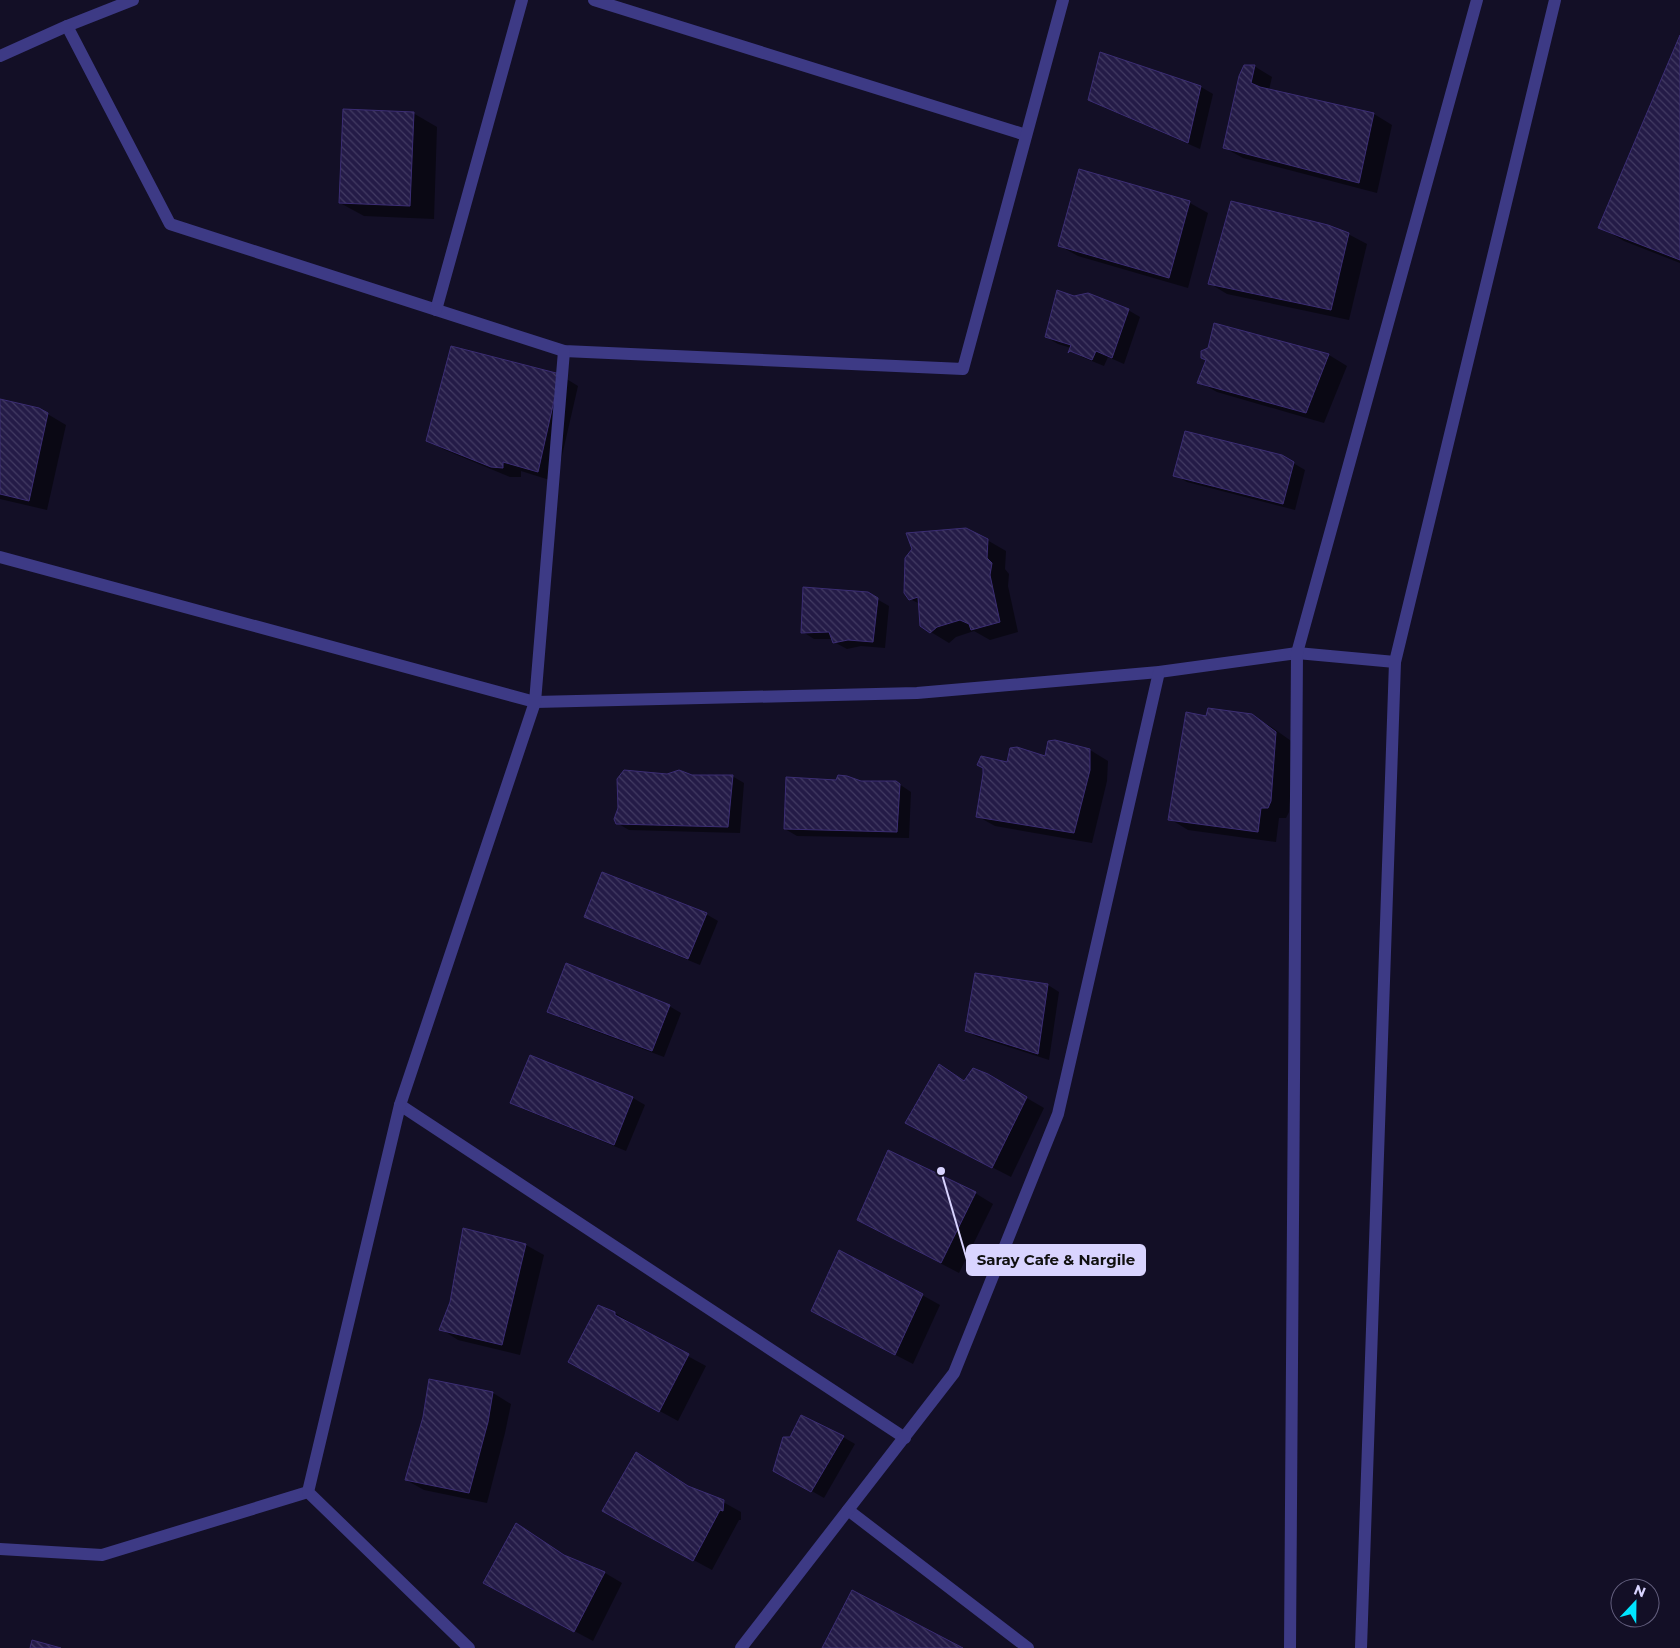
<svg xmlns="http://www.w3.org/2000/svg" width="1680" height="1648" font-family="Montserrat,sans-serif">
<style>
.shadow{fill:#0007}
.building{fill:url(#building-back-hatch);stroke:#3b2d73}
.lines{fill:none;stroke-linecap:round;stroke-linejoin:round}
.minor{stroke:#3d3a85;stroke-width:12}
.leader{fill:none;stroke:#d9d4ff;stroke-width:2}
.callout-dot{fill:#d9d4ff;stroke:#130f26;stroke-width:2}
.callout{fill:#d9d4ff;stroke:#d9d4ff;stroke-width:2}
.callout-label{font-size:15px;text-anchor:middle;font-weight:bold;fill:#111}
</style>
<defs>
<pattern id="building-back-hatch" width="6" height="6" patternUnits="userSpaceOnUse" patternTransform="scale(1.25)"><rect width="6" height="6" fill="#241b47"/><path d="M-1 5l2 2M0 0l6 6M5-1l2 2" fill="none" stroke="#433b63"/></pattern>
</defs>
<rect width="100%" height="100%" fill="#130f26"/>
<!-- shadow -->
<g class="shadow">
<path d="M1680 39V263L1624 241 1600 227Z"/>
<path d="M1101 54 1201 87 1213 94 1200 149 1101 106 1089 99Z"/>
<path d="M1254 66 1272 77 1269 90 1374 114 1392 125 1377 193 1243 158 1225 148Z"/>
<path d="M413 113 437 127 434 219 364 216 340 203Z"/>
<path d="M1080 171 1190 203 1208 213 1188 288 1078 256 1060 246Z"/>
<path d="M1348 234 1367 244 1349 320 1227 294 1209 283Z"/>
<path d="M1074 297 1128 310 1140 317 1124 364 1108 357 1104 366 1082 357 1070 350 1071 348 1058 344 1046 337Z"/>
<path d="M1215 325 1329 355 1347 366 1324 423 1217 392 1199 382 1208 361 1209 349Z"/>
<path d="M560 375 578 386 556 482 521 471V477H510L445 450 427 440Z"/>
<path d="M0 400 39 409 66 425 47 510 0 499Z"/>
<path d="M1281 456 1305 470 1295 510 1187 482 1175 475Z"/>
<path d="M987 540 1006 551 1005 569 1009 574 1008 586 1018 632 990 640 974 631 956 637 949 643 931 632 920 604 910 599Z"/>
<path d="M868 594 889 606 885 648 861 646 847 649 834 642 833 639H814L803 632Z"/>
<path d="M1252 716 1270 726 1294 743 1289 812 1286 818H1279L1276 842 1188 830 1170 819 1207 718Z"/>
<path d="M1090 750 1108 761 1107 781 1092 843 995 826 977 816 1008 764Z"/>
<path d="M692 776H732L744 783 740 833 629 830 617 823 619 808Z"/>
<path d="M896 782 911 792 909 838 797 836 785 829 861 783Z"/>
<path d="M706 914 718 921 700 965 598 923 586 917Z"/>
<path d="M1048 985 1059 992 1049 1060 978 1037 966 1031Z"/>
<path d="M669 1006 681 1013 664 1057 560 1018 548 1011Z"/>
<path d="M530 1056 633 1098 645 1105 626 1151 523 1109 512 1103Z"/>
<path d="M987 1075 1044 1108 1011 1177 907 1123 965 1081Z"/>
<path d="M975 1193 993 1204 959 1273 877 1230Z"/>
<path d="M464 1230 526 1245 544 1255 520 1355 458 1340 441 1329 451 1302Z"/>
<path d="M922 1295 940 1305 913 1364 830 1321Z"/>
<path d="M615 1313 633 1324 632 1326 706 1366 678 1421 588 1372Z"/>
<path d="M493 1393 511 1404 505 1433 487 1503 424 1490 406 1480Z"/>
<path d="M843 1437 855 1444 824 1498 775 1470Z"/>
<path d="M693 1489 723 1502 741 1512V1520H739L712 1570 622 1521Z"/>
<path d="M570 1559 605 1573 622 1583 593 1641 503 1593Z"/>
</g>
<!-- building -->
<g class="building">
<path d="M1680 35V260L1598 228Z"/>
<path d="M1100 52 1201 86 1188 143 1088 100Z"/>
<path d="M1244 65H1255L1251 83 1260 87 1374 113 1359 183 1223 148 1239 76Z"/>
<path d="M343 109 414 112 410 206 339 203Z"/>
<path d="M1079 169 1190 201 1169 278 1058 246Z"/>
<path d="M1231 201 1328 225 1349 233 1331 310 1208 284Z"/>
<path d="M1057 290 1074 296 1088 293 1129 309 1112 358 1096 351 1092 360 1070 351 1068 353 1071 345 1045 337Z"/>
<path d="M1214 323 1329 354 1306 413 1197 383 1206 360 1201 358V351L1208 348Z"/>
<path d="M451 346 560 374 538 472 503 462V468L491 467 426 441Z"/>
<path d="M0 399 39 408 48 413 29 501 0 494Z"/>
<path d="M1185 431 1282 455 1294 462 1283 504 1173 476Z"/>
<path d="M966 528 988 539 987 558 992 563 990 575 1000 622 971 630 969 624 960 620 937 627 930 633 920 626 918 597 909 600 904 593 905 558 912 549 906 533Z"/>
<path d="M803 587 868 592 878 598 873 642 848 640 833 643 829 632 801 633Z"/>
<path d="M1208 708 1252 714 1276 732 1271 801 1268 808H1261L1258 832 1168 820 1186 712 1206 716Z"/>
<path d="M1055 740 1090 749V770L1074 833 976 817 983 774V768L977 765 981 756 1007 762 1010 748 1017 747 1045 756 1048 741Z"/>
<path d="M624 770 667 774 679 770 692 775H733L728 827 616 824 614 819 618 808 617 779Z"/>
<path d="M838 775 847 776 861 781H896L900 784 897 832 784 829 786 777 836 780Z"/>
<path d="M602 872 707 913 688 959 584 917Z"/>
<path d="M566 963 670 1005 652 1051 547 1012Z"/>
<path d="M975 973 1048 984 1038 1054 965 1031Z"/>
<path d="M530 1055 633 1097 614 1145 510 1103Z"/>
<path d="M939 1064 964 1081 973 1068 988 1074 1027 1097 992 1168 905 1123Z"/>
<path d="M888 1150 976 1192 941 1263 857 1220Z"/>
<path d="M463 1228 526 1244 502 1345 439 1330 450 1302Z"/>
<path d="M839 1250 923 1294 895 1355 811 1311Z"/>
<path d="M598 1305 615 1312V1315L689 1354 659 1412 568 1362Z"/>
<path d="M429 1379 493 1392 488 1422 469 1493 405 1480 423 1417Z"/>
<path d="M801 1415 844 1436 811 1492 773 1471 783 1437H790Z"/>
<path d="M636 1452 688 1486 724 1500 723 1511 720 1510 693 1561 602 1511Z"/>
<path d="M516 1523 564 1555 605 1572 574 1632 483 1583Z"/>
<path d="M852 1590 963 1648H822Z"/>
<path d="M32 1640 61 1648H30Z"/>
</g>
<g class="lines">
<!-- minor -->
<g class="minor">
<path d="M594 0 1026 135"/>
<path d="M67 26 170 224 564 351 963 369 1063 0"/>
<path d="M0 56 67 26 133 0"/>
<path d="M436 310 522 0"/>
<path d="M0 557 535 702 917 693 1159 672 1297 653 1395 662"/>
<path d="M400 1105 905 1438"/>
<path d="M848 1510 1028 1648"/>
<path d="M0 1549 102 1555 308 1492"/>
<path d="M469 1648 308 1492 400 1105 535 702 564 351"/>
<path d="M741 1648 954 1373 1058 1114 1159 672"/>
<path d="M1290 1648 1297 653 1477 0"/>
<path d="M1361 1648 1395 662 1555 0"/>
</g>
</g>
<!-- callouts -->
<path class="leader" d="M941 1171L967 1260"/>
<circle class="callout-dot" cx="941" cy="1171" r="5"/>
<rect class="callout" x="967" y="1245" width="178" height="30" rx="5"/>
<g class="callout-label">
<text x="1056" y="1265">Saray Cafe &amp; Nargile</text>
</g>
<!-- north arrow -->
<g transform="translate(1635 1603) rotate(22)"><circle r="24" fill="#130f26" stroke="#625e7d"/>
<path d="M0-4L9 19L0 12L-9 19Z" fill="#00e5ff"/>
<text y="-8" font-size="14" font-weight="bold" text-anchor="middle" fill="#d9d4ff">N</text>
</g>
</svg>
